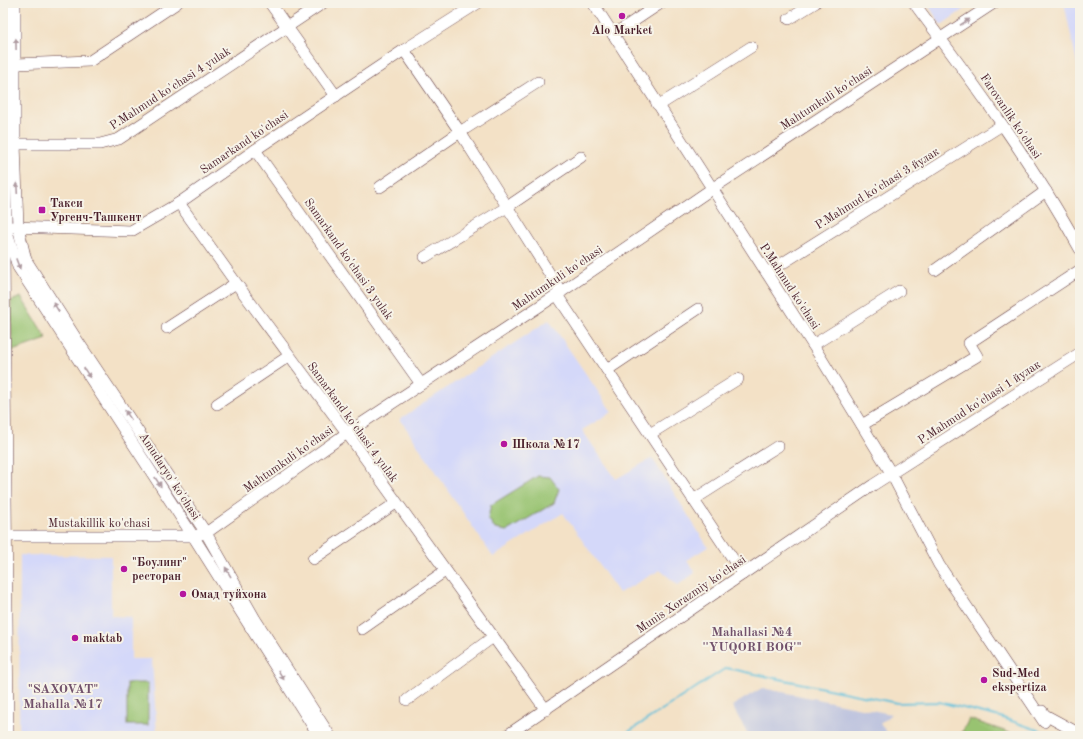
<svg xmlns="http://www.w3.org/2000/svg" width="1083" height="739" font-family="'Old Standard TT',serif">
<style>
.built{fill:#d4d8f9}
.industrial{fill:#bdc3de}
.green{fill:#98c371;stroke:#71714e}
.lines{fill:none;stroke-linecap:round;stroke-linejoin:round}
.stream{stroke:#5cbfda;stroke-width:2}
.minor-casing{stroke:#633c42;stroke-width:12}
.minor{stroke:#fff;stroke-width:11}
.oneway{fill:#ae9aa0}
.poi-dot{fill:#b5179e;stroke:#f7f3e8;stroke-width:1.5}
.labels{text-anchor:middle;stroke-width:4;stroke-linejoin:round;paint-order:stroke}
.poi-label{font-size:12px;font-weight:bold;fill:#4a1f2b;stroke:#f7f3e8;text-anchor:start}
.street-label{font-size:12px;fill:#4a1f2b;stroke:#f7f3e8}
.neighbourhood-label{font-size:13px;font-weight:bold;fill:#72526c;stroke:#f7f3e8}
</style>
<rect width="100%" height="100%" fill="#f7f3e8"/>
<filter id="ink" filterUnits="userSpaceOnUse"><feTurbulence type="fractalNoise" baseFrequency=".025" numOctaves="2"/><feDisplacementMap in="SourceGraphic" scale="8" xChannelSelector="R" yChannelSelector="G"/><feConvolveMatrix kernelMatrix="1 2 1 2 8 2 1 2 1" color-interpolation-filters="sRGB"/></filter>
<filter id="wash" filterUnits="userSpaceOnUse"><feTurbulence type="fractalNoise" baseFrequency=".012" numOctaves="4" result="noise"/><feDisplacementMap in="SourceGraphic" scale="16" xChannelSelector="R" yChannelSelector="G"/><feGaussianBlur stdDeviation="0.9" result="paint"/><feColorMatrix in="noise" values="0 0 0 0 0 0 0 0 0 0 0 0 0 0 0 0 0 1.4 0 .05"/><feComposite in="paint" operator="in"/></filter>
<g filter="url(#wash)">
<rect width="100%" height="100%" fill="#f3e1c6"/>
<!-- built -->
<g class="built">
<path d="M927 3H973L941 25Z"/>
<path d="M1064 3H1080V77Z"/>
<path d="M549 320 612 412 582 430 616 479 652 458 708 547 687 560 695 573 678 585 660 570 619 593 563 513 493 557 400 419Z"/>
<path d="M20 555 111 556V616L131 617V659H152L157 736H19Z"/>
</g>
<!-- industrial -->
<path class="industrial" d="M762 688 891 714 880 724 890 736H749L732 706Z"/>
<!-- green -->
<g class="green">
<path d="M21 297 47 339 12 351 11 301Z"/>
<path d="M538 476 550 477 559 489 554 503 507 531 495 529 488 518 491 505Z"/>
<rect x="127" y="683" width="21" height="42"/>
<path d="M969 719 1016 735V736H960Z"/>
</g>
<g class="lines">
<!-- stream -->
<path class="stream" d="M622 736 726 668 897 703 939 702 1000 717 1055 736"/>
</g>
</g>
<g filter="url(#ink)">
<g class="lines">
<defs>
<g id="minor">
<path d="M7 3 6 227 4 255 8 736"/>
<path d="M15 3V144L18 227 26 260 77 340 206 533 255 619 330 736"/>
<path d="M270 3 336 96"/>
<path d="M593 3 813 345 891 473 939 565 1044 722"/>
<path d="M914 3C973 82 1032 162 1080 249"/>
<path d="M789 19 815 3"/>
<path d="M613 35 661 3"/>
<path d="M404 50 460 132 561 292"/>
<path d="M16 64 90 61 177 3"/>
<path d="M657 104H661L751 47"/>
<path d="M15 144H100L119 139 323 3"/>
<path d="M255 150 421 384"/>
<path d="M380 187 460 132 538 82"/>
<path d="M179 203 236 283 347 433 546 710"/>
<path d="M13 227 131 231 179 203 255 150 404 50 478 3"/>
<path d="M8 235 18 267 193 536 319 736"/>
<path d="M425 257 507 207 581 157"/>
<path d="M935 270 1046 191"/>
<path d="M767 273 1002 125"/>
<path d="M557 295 743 574"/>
<path d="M167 328 236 283"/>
<path d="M813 345 899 291"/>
<path d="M607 370 698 309"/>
<path d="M217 404 289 356"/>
<path d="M862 425 977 356 969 343 1080 270"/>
<path d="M650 434 738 379"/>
<path d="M693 500 778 446"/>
<path d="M3 536H193L206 533 347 433 561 292 713 188 994 3"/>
<path d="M313 559 396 503"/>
<path d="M362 629 445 571"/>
<path d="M407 700 493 637"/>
<path d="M1042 711 1045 715 1080 734"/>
<path d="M506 736 873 485 1080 353"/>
</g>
</defs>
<!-- minor casing -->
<use href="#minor" class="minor-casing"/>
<!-- minor -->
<use href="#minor" class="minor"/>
</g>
<!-- one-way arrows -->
<defs><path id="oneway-solid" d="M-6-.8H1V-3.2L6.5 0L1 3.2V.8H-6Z"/></defs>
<g class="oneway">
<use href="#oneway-solid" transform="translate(965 22) rotate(-33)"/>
<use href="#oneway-solid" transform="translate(16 44) rotate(-91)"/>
<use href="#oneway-solid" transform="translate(17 188) rotate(-93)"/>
<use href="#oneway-solid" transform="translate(18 264) rotate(69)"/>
<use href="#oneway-solid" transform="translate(56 307) rotate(-122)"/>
<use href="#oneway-solid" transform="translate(87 373) rotate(57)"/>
<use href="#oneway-solid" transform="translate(128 415) rotate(-124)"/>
<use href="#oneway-solid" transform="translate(158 482) rotate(57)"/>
<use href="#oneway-solid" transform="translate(228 572) rotate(-120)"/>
<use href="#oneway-solid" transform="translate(281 675) rotate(58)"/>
</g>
</g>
<!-- markers -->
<g class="poi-dot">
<circle cx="622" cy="16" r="4"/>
<rect x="38" y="206" width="8" height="8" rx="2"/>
<circle cx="504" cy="444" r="4"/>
<circle cx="124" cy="569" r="4"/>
<circle cx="183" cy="594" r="4"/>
<circle cx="75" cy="638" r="4"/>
<circle cx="984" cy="680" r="4"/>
</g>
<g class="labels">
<!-- poi labels -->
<g class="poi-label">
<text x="622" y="34" text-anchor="middle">Alo Market</text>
<text x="50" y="207">Такси<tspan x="50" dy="14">Ургенч-Ташкент</tspan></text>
<text x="512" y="448">Школа №17</text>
<text x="132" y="566">"Боулинг"<tspan x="132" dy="14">ресторан</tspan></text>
<text x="191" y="598">Омад туйхона</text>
<text x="83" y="642">maktab</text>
<text x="992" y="677">Sud-Med<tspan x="992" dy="14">ekspertiza</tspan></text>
</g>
<!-- street labels -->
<g class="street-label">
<text transform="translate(170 88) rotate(-33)" y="4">P.Mahmud ko'chasi 4 yulak</text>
<text transform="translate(826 98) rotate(-33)" y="4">Mahtumkuli ko'chasi</text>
<text transform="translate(1011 116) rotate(56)" y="4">Farovanlik ko'chasi</text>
<text transform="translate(244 142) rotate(-34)" y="4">Samarkand ko'chasi</text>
<text transform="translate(877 188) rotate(-32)" y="4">P.Mahmud ko'chasi 3 йулак</text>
<text transform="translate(349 259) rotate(55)" y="4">Samarkand ko'chasi 3 yulak</text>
<text transform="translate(557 278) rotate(-34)" y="4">Mahtumkuli ko'chasi</text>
<text transform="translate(790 286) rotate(57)" y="4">P.Mahmud ko'chasi</text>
<text transform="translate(979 402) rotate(-33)" y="4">P.Mahmud ko'chasi 1 йулак</text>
<text transform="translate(353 422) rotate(54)" y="4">Samarkand ko'chasi 4 yulak</text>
<text transform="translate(288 459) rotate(-35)" y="4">Mahtumkuli ko'chasi</text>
<text transform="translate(170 476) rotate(57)" y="4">Amudaryo' ko'chasi</text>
<text x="99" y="527">Mustakillik ko'chasi</text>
<text transform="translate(691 594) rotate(-34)" y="4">Munis Xorazmiy ko'chasi</text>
</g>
<!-- neighbourhood labels -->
<g class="neighbourhood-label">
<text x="752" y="636">Mahallasi №4<tspan x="752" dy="15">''YUQORI BOG'"</tspan></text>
<text x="63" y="693">"SAXOVAT"<tspan x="63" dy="15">Mahalla №17</tspan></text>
</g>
</g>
<!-- margin -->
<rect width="1083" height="739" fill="none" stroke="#f7f3e8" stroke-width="16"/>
</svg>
